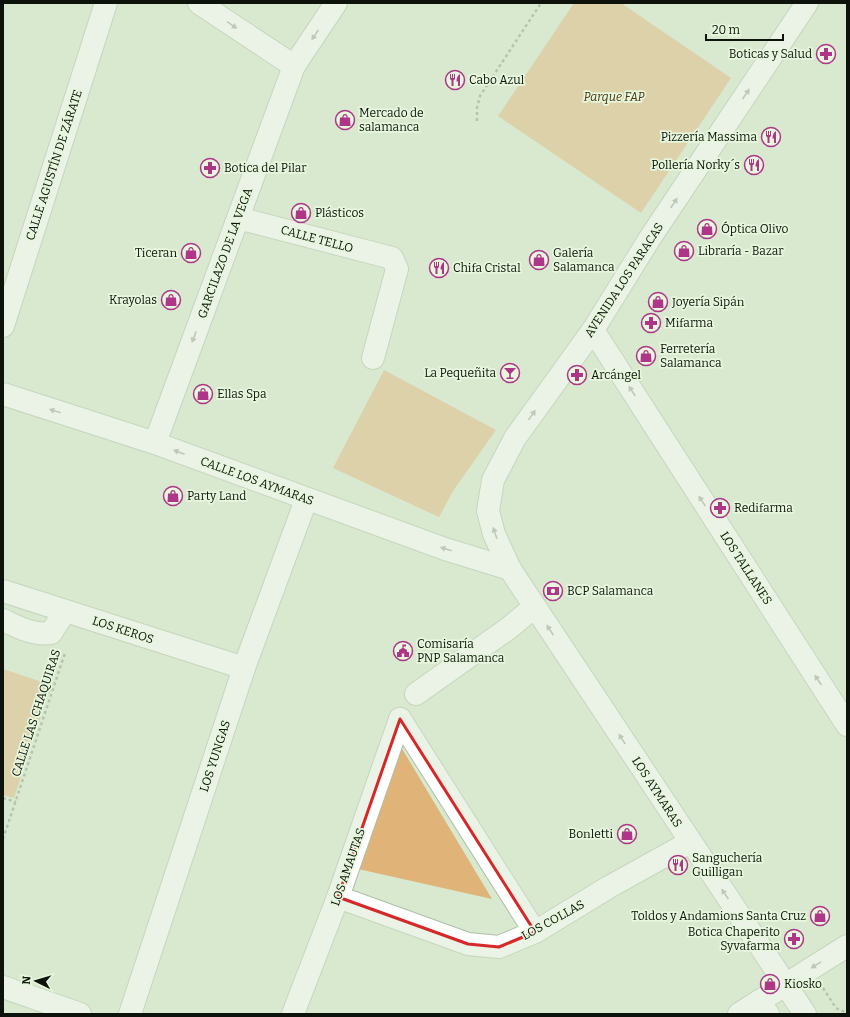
<svg xmlns="http://www.w3.org/2000/svg" width="850" height="1017" font-family="Bitter,serif">
<style>
.green{fill:#e0b378}
.lines{fill:none;stroke-linecap:round;stroke-linejoin:round}
.minor-casing{stroke:#afbfa7;stroke-width:24}
.major-casing{stroke:#afbfa7;stroke-width:24}
.path{stroke:#8c9886;stroke-width:2.5;stroke-dasharray:3 3;stroke-linecap:butt}
.minor{stroke:#fff;stroke-width:22}
.major{stroke:#fff;stroke-width:22}
.oneway{fill:#9ea09d}
.marked{fill:none;stroke:#d62828;stroke-width:3;stroke-linejoin:round}
.labels{text-anchor:middle;stroke-width:3.5;stroke-linejoin:round;paint-order:stroke}
.poi-label{font-size:12px;fill:#0d120a;stroke:#e6f7dd;text-anchor:start}
.park-label{font-size:12px;font-style:italic;fill:#4b3411;stroke:#e6f7dd}
.street-label{font-size:12px;fill:#0d120a;stroke:#e6f7dd}
</style>
<rect width="100%" height="100%" fill="#d9e9d0"/>
<!-- green -->
<g class="green">
<path d="M574 3H621L731 78 641 213 498 116Z"/>
<path d="M384 370 496 430 453 491 439 517 333 468Z"/>
<path d="M3 669 51 685 14 798 3 795Z"/>
<path d="M398 742 492 899 358 869Z"/>
</g>
<g class="lines">
<defs>
<g id="minor">
<path d="M199 3 294 66"/>
<path d="M238 218 392 258 397 269 373 358"/>
<path d="M3 326 106 3"/>
<path d="M593 330 847 725"/>
<path d="M3 394 155 443 445 549 510 569"/>
<path d="M155 443 294 66 336 3"/>
<path d="M3 591 244 668"/>
<path d="M3 620C18 627 34 636 51 633L65 611"/>
<path d="M416 694 509 628 534 607"/>
<path d="M400 719 535 932"/>
<path d="M338 897 468 944 499 947 535 932 609 887 690 842"/>
<path d="M759 1001 768 1014"/>
<path d="M130 1014 244 668 306 500"/>
<path d="M293 1014 338 897 400 719"/>
<path d="M805 1014 510 569 494 534 488 511 493 480 515 438 593 330 650 238 807 3"/>
</g>
<g id="major">
<path d="M3 987 80 1014"/>
<path d="M739 1014 847 946"/>
</g>
</defs>
<!-- minor casing -->
<use href="#minor" class="minor-casing"/>
<!-- major casing -->
<use href="#major" class="major-casing"/>
<!-- path -->
<g class="path">
<path d="M477 121V108L480 96 541 3"/>
<path d="M3 798 16 802"/>
<path d="M3 839 65 653"/>
<path d="M823 988 836 1008 847 1013"/>
</g>
<!-- minor -->
<use href="#minor" class="minor"/>
<!-- major -->
<use href="#major" class="major"/>
</g>
<!-- one-way arrows -->
<defs><path id="oneway-solid" d="M-6-.8H1V-3.2L6.5 0L1 3.2V.8H-6Z"/></defs>
<g class="oneway">
<use href="#oneway-solid" transform="translate(232 25) rotate(34)"/>
<use href="#oneway-solid" transform="translate(315 35) rotate(124)"/>
<use href="#oneway-solid" transform="translate(746 94) rotate(-56)"/>
<use href="#oneway-solid" transform="translate(674 203) rotate(-56)"/>
<use href="#oneway-solid" transform="translate(194 337) rotate(110)"/>
<use href="#oneway-solid" transform="translate(632 391) rotate(-123)"/>
<use href="#oneway-solid" transform="translate(55 411) rotate(-162)"/>
<use href="#oneway-solid" transform="translate(532 415) rotate(-54)"/>
<use href="#oneway-solid" transform="translate(179 452) rotate(-159)"/>
<use href="#oneway-solid" transform="translate(702 501) rotate(-123)"/>
<use href="#oneway-solid" transform="translate(495 533) rotate(-109)"/>
<use href="#oneway-solid" transform="translate(446 549) rotate(-162)"/>
<use href="#oneway-solid" transform="translate(550 630) rotate(-123)"/>
<use href="#oneway-solid" transform="translate(818 680) rotate(-123)"/>
<use href="#oneway-solid" transform="translate(622 739) rotate(-123)"/>
<use href="#oneway-solid" transform="translate(725 894) rotate(-124)"/>
<use href="#oneway-solid" transform="translate(816 965) rotate(148)"/>
</g>
<!-- marked area -->
<path d="M0 0H850V1017H0ZM400 719 535 932 499 947 468 944 338 897Z" fill="#d9e9d0" fill-opacity=".55" fill-rule="evenodd"/>
<path class="marked" d="M400 719 535 932 499 947 468 944 338 897Z"/>
<!-- icons -->
<defs>
<symbol id="pharmacy-ring" viewBox="-11 -11 22 22"><circle r="9.5" fill="#e6f7dd" stroke="#af3589" stroke-width="1.5"/><path d="M-2-6h4v4h4v4h-4v4h-4v-4h-4v-4h4Z" fill="#af3589"/></symbol>
<symbol id="restaurant-ring" viewBox="-11 -11 22 22"><circle r="9.5" fill="#e6f7dd" stroke="#af3589" stroke-width="1.5"/><path d="M-5-6h1v4h1v-4h1v4h1v-4h1v5L-1.5 .5V6h-2V.5L-5-1ZM5-6V6H3V1.5H1.5Q1.5-4 5-6Z" fill="#af3589"/></symbol>
<symbol id="shop-ring" viewBox="-11 -11 22 22"><circle r="9.5" fill="#e6f7dd" stroke="#af3589" stroke-width="1.5"/><path d="M-5-2.5h2.3a2.7 3.5 0 0 1 5.4 0H5L5.5 6h-11ZM-1.5-2.5h3a1.5 2.3 0 0 0-3 0Z" fill="#af3589"/></symbol>
<symbol id="bar-ring" viewBox="-11 -11 22 22"><circle r="9.5" fill="#e6f7dd" stroke="#af3589" stroke-width="1.5"/><path d="M-6-5H6L.8 .8V4.5H3.5V6h-7V4.5H-.8V.8Z" fill="#af3589"/></symbol>
<symbol id="bank-ring" viewBox="-11 -11 22 22"><circle r="9.5" fill="#e6f7dd" stroke="#af3589" stroke-width="1.5"/><path d="M-6-4H6V4H-6ZM0-2.3a2.3 2.3 0 1 0 0 4.6a2.3 2.3 0 1 0 0-4.6Z" fill="#af3589"/></symbol>
<symbol id="civic-ring" viewBox="-11 -11 22 22"><circle r="9.5" fill="#e6f7dd" stroke="#af3589" stroke-width="1.5"/><path d="M-.6-6.5H3V-4.5H.6V-3L4-1V1h2V6H-6V1h2V-1L-.6-3ZM-1.2 2.5V6h2.4V2.5Z" fill="#af3589"/></symbol>
</defs>
<g fill-rule="evenodd">
<use href="#pharmacy-ring" x="815" y="43" width="22" height="22"/>
<use href="#restaurant-ring" x="444" y="69" width="22" height="22"/>
<use href="#shop-ring" x="334" y="109" width="22" height="22"/>
<use href="#restaurant-ring" x="760" y="126" width="22" height="22"/>
<use href="#restaurant-ring" x="743" y="154" width="22" height="22"/>
<use href="#pharmacy-ring" x="199" y="157" width="22" height="22"/>
<use href="#shop-ring" x="290" y="202" width="22" height="22"/>
<use href="#shop-ring" x="696" y="218" width="22" height="22"/>
<use href="#shop-ring" x="673" y="240" width="22" height="22"/>
<use href="#shop-ring" x="180" y="242" width="22" height="22"/>
<use href="#shop-ring" x="528" y="249" width="22" height="22"/>
<use href="#restaurant-ring" x="428" y="257" width="22" height="22"/>
<use href="#shop-ring" x="160" y="289" width="22" height="22"/>
<use href="#shop-ring" x="647" y="291" width="22" height="22"/>
<use href="#pharmacy-ring" x="640" y="312" width="22" height="22"/>
<use href="#shop-ring" x="635" y="345" width="22" height="22"/>
<use href="#bar-ring" x="499" y="362" width="22" height="22"/>
<use href="#pharmacy-ring" x="566" y="364" width="22" height="22"/>
<use href="#shop-ring" x="192" y="383" width="22" height="22"/>
<use href="#shop-ring" x="162" y="485" width="22" height="22"/>
<use href="#pharmacy-ring" x="709" y="497" width="22" height="22"/>
<use href="#bank-ring" x="542" y="580" width="22" height="22"/>
<use href="#civic-ring" x="392" y="640" width="22" height="22"/>
<use href="#shop-ring" x="616" y="823" width="22" height="22"/>
<use href="#restaurant-ring" x="667" y="854" width="22" height="22"/>
<use href="#shop-ring" x="809" y="905" width="22" height="22"/>
<use href="#pharmacy-ring" x="783" y="928" width="22" height="22"/>
<use href="#shop-ring" x="759" y="973" width="22" height="22"/>
</g>
<g class="labels">
<!-- poi labels -->
<g class="poi-label">
<text x="812" y="58" text-anchor="end">Boticas y Salud</text>
<text x="469" y="84">Cabo Azul</text>
<text x="359" y="117">Mercado de<tspan x="359" dy="14">salamanca</tspan></text>
<text x="757" y="141" text-anchor="end">Pizzería Massima</text>
<text x="740" y="169" text-anchor="end">Pollería Norky´s</text>
<text x="224" y="172">Botica del Pilar</text>
<text x="315" y="217">Plásticos</text>
<text x="721" y="233">Óptica Olivo</text>
<text x="698" y="255">Libraría - Bazar</text>
<text x="177" y="257" text-anchor="end">Ticeran</text>
<text x="553" y="257">Galería<tspan x="553" dy="14">Salamanca</tspan></text>
<text x="453" y="272">Chifa Cristal</text>
<text x="157" y="304" text-anchor="end">Krayolas</text>
<text x="672" y="306">Joyería Sipán</text>
<text x="665" y="327">Mifarma</text>
<text x="660" y="353">Ferretería<tspan x="660" dy="14">Salamanca</tspan></text>
<text x="496" y="377" text-anchor="end">La Pequeñita</text>
<text x="591" y="379">Arcángel</text>
<text x="217" y="398">Ellas Spa</text>
<text x="187" y="500">Party Land</text>
<text x="734" y="512">Redifarma</text>
<text x="567" y="595">BCP Salamanca</text>
<text x="417" y="648">Comisaría<tspan x="417" dy="14">PNP Salamanca</tspan></text>
<text x="613" y="838" text-anchor="end">Bonletti</text>
<text x="692" y="862">Sanguchería<tspan x="692" dy="14">Guilligan</tspan></text>
<text x="806" y="920" text-anchor="end">Toldos y Andamions Santa Cruz</text>
<text x="780" y="936" text-anchor="end">Botica Chaperito<tspan x="780" dy="14">Syvafarma</tspan></text>
<text x="784" y="988">Kiosko</text>
</g>
<!-- park labels -->
<g class="park-label">
<text x="614" y="101">Parque FAP</text>
</g>
<!-- street labels -->
<g class="street-label">
<text transform="translate(54 165) rotate(-72)" y="4">CALLE AGUSTÍN DE ZÁRATE</text>
<text transform="translate(317 239) rotate(15)" y="4">CALLE TELLO</text>
<text transform="translate(225 253) rotate(-70)" y="4">GARCILAZO DE LA VEGA</text>
<text transform="translate(624 280) rotate(-57)" y="4">AVENIDA LOS PARACAS</text>
<text transform="translate(257 481) rotate(20)" y="4">CALLE LOS AYMARAS</text>
<text transform="translate(746 568) rotate(57)" y="4">LOS TALLANES</text>
<text transform="translate(123 630) rotate(18)" y="4">LOS KEROS</text>
<text transform="translate(36 713) rotate(-72)" y="4">CALLE LAS CHAQUIRAS</text>
<text transform="translate(215 756) rotate(-72)" y="4">LOS YUNGAS</text>
<text transform="translate(657 792) rotate(57)" y="4">LOS AYMARAS</text>
<text transform="translate(348 867) rotate(-71)" y="4">LOS AMAUTAS</text>
<text transform="translate(553 920) rotate(-29)" y="4">LOS COLLAS</text>
</g>
</g>
<!-- border -->
<rect width="850" height="1017" fill="none" stroke="#0d120a" stroke-width="8"/>
<!-- north arrow -->
<g transform="translate(36 981) rotate(275)" stroke="#e6f7dd" stroke-width="3" paint-order="stroke">
<path d="M0-3L7 15L0 10L-7 15Z" fill="#0d120a"/>
<text y="-6" font-size="11" font-weight="bold" text-anchor="middle" fill="#0d120a">N</text>
</g>
<!-- scale -->
<path d="M706 34v6h77v-6" fill="none" stroke="#0d120a" stroke-width="2"/>
<text x="712" y="34" font-size="12" fill="#0d120a" stroke="#e6f7dd" stroke-width="3" paint-order="stroke">20 m</text>
</svg>
